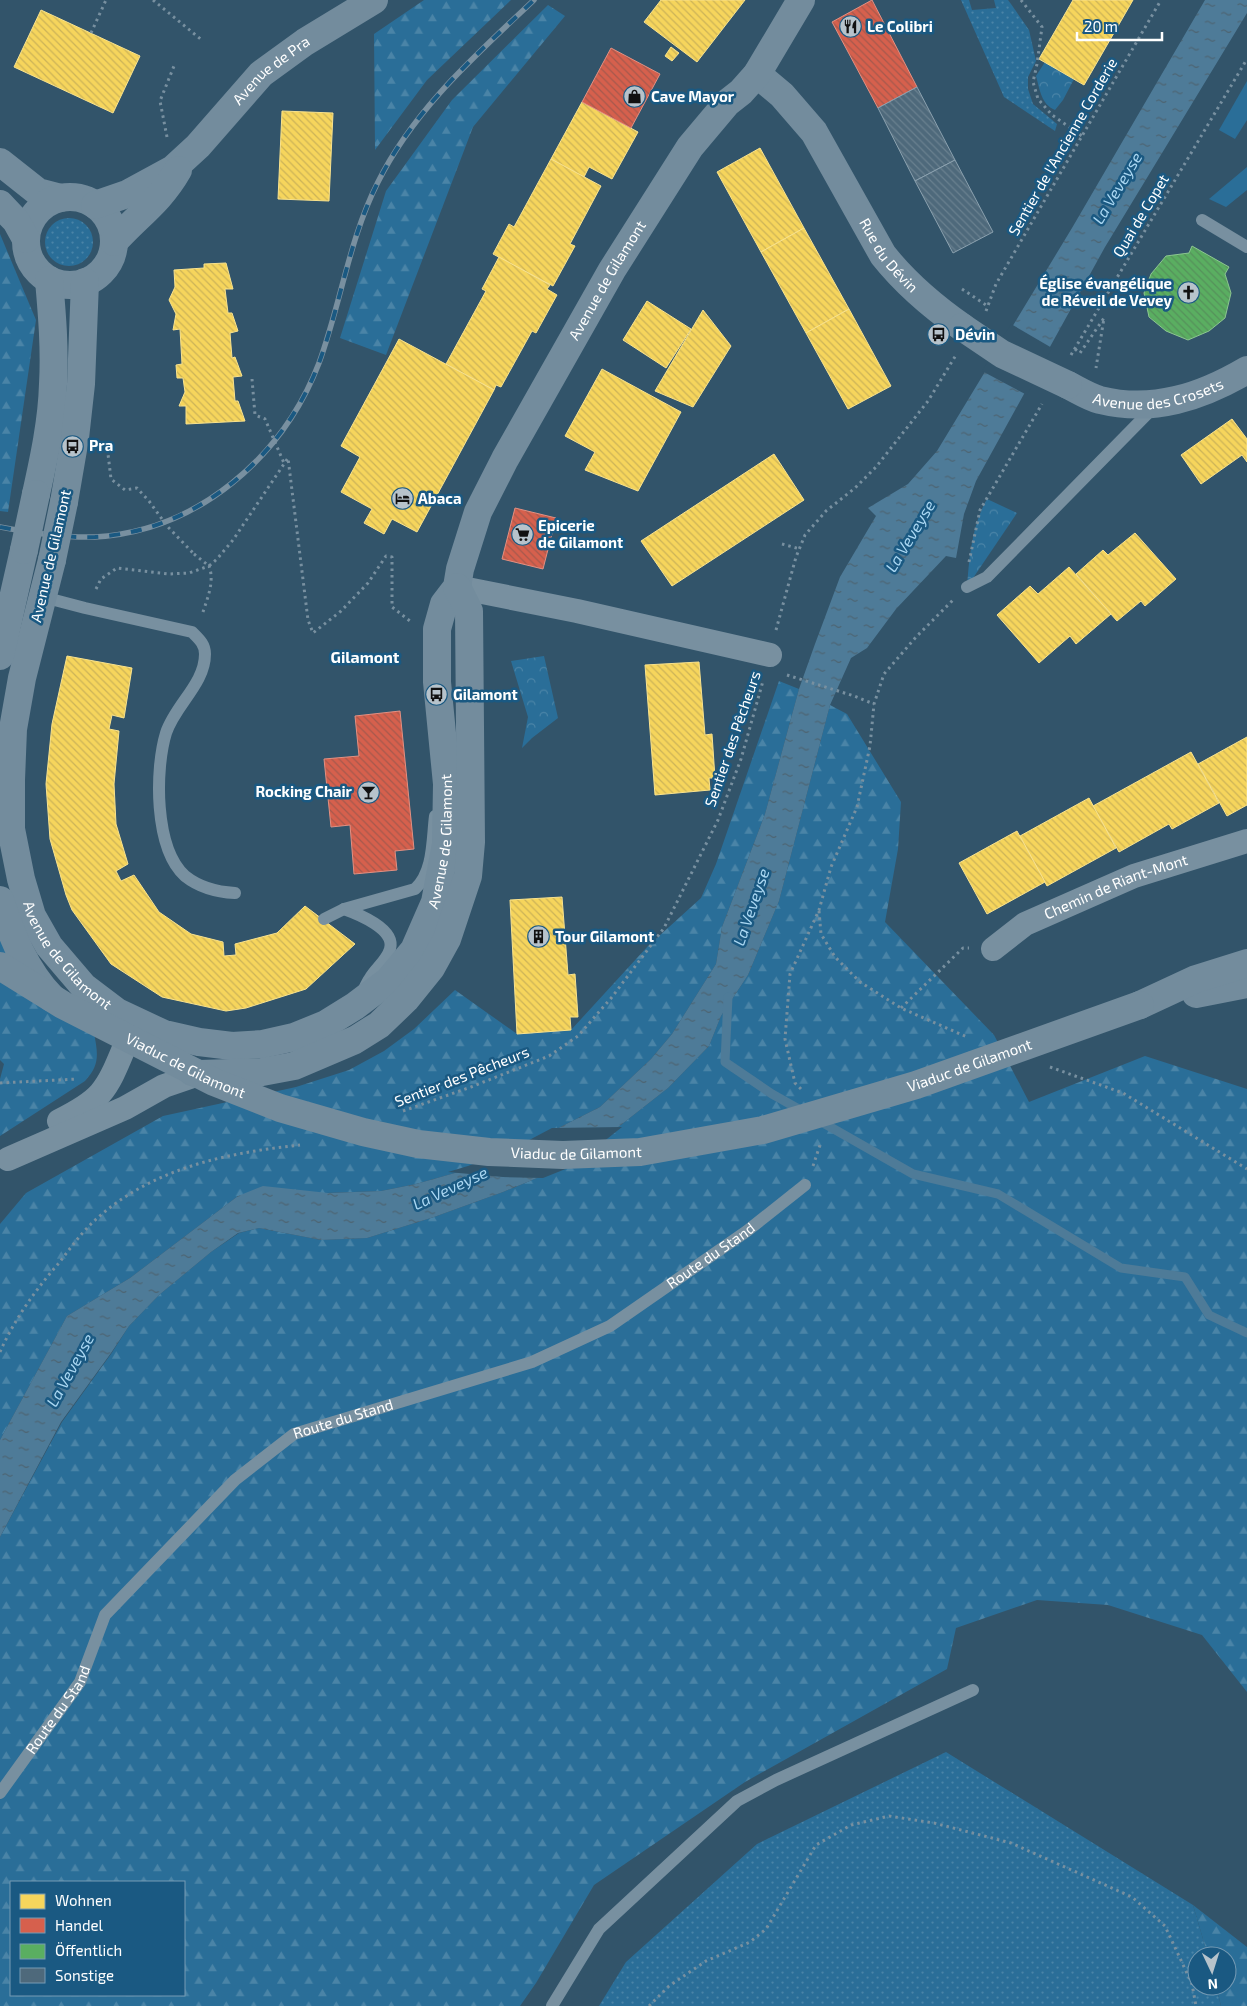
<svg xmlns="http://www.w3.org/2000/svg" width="1247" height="2006" font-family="'Exo 2',sans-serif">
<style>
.grass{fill:url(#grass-dots)}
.forest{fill:url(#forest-firs);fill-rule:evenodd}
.park{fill:url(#park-crowns)}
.pitch{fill:#2a6e98}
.water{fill:url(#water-ripples)}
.pier{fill:#32546a}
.homes{fill:url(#homes-back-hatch);stroke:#f9e28d}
.shops{fill:url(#shops-back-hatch);stroke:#e29082}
.public{fill:url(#public-back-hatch);stroke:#8cc690}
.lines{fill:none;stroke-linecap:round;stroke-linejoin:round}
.stream{stroke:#4e7b98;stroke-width:9}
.building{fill:url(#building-back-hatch);stroke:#8ba1af}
.path{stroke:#7890a0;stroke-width:3;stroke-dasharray:2.5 4;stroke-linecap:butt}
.lane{stroke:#7890a0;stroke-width:12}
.street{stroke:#7890a0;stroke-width:24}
.secondary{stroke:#738c9d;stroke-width:28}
.rail-casing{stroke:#7990a0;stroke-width:5.5}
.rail{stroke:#1a5982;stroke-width:4;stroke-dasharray:11;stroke-linecap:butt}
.path-bridge{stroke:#7890a0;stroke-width:3;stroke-dasharray:2.5 4;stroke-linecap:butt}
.secondary-bridge{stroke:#738c9d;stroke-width:28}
.labels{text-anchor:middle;stroke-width:5;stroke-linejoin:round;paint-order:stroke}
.poi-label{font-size:15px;font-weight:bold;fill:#fff;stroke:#1a5982;text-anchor:start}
.street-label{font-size:15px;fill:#fff;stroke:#1a5982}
.water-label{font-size:16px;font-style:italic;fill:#aad7f2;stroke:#1a5982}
.neighbourhood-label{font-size:16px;font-weight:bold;fill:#fff;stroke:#1a5982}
</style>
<defs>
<pattern id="grass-dots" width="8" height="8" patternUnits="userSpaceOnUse" patternTransform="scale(1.25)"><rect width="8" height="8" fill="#2a6e98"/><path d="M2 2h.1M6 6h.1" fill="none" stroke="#4a84a7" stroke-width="1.8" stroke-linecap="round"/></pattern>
<pattern id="forest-firs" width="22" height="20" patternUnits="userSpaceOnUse" patternTransform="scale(1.25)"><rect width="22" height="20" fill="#2a6e98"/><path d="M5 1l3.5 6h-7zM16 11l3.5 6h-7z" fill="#4a84a7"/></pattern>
<pattern id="park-crowns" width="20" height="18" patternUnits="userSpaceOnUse" patternTransform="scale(1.25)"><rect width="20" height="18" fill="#2a6e98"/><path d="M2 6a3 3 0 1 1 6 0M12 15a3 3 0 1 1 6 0" fill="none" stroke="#4a84a7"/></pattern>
<pattern id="water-ripples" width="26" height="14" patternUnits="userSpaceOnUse" patternTransform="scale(1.25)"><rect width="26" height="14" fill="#4e7b98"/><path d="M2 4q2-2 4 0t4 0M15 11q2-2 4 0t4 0" fill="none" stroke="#4d6472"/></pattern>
<pattern id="homes-back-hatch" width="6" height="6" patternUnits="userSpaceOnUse" patternTransform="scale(1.25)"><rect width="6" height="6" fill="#f6d55c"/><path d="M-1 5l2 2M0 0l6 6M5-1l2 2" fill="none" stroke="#ccb358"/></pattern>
<pattern id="shops-back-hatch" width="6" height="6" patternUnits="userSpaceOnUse" patternTransform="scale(1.25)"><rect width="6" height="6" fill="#d6604d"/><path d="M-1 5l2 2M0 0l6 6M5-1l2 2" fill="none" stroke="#a6594d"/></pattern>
<pattern id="public-back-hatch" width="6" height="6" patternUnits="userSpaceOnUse" patternTransform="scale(1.25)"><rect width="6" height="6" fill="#5aae61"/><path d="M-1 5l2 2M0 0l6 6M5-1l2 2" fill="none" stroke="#56915b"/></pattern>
<pattern id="building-back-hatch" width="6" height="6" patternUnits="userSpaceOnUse" patternTransform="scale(1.25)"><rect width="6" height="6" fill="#4e697b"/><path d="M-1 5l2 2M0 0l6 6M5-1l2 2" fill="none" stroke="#69808f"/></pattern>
</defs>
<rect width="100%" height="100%" fill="#32546a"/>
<!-- grass -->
<g class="grass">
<path d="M961 0H969L972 10 996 8 994 0H1008L1011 4 1029 30 1036 61 1028 77V89L1033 104 1057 124 1055 131 1004 97Z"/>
<circle cx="69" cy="242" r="24"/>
<path d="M946 1752 1193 1905 1208 1956H1197V1986H1216L1221 2006H599L626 1962 757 1844Z"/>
</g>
<!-- forest -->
<g class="forest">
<path d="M424 0H511L427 80 375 150 374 34Z"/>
<path d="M548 5 565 16 473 127 386 355 340 338 386 191 452 100Z"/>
<path d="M0 234 36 320 8 512 0 511Z"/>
<path d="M779 681 799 689 765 814 722 927 716 964 672 1034 651 1059 600 1107 517 1149 469 1169 416 1184 381 1191 238 1196 130 1278 67 1316 0 1440V1224L26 1193 163 1116 296 1087 349 1070 384 1051 414 1029 455 990 517 1034 571 1030 648 946 701 898 716 864Z"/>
<path d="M830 705 847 714 901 802 898 849 885 922 994 1035 1029 1102 1145 1056 1247 1089V1692L1202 1635 1108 1605 1037 1600 956 1628 947 1669 745 1782 594 1885 536 1983 520 2006H0V1537L62 1422 111 1354 129 1326 159 1295 211 1252 239 1233 259 1228 321 1240 367 1238 434 1217 503 1192 571 1164 668 1088 709 1046 721 1016 748 975 779 901ZM11 1882H184V1995H11Z"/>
<path d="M0 938 94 1033C98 1054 100 1065 85 1081L0 1136V1079L4 1064 0 1060Z"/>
<path d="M1193 1905 1247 1947V2006H1221L1216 1986H1227V1956H1208Z"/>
</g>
<!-- park -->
<g class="park">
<path d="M1045 62 1074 79 1063 100 1055 110C1041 104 1040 90 1036 76Z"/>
<path d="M987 499 1017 513 967 587C969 558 972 525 987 499Z"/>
<path d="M544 656 558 718 532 738 522 748 528 717 511 661Z"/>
</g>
<!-- pitch -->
<g class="pitch">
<path d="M1247 81V120L1235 139 1219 130Z"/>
<path d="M1247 167V190L1226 207 1209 199Z"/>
</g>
<!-- water -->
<path class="water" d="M1205 0H1247V13L1105 247 976 481 964 514 956 558 946 556 896 609 867 648 851 658 830 705 779 901 748 975 721 1016 709 1046 668 1088 571 1164 503 1192 434 1217 367 1238 321 1240 259 1228 238 1233 211 1252 159 1295 129 1326 111 1353 61 1422 0 1537V1440L67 1316 130 1278 238 1196 263 1186 328 1193 381 1191 416 1184 469 1169 517 1149 600 1107 651 1059 672 1034 716 964 722 927 765 814 799 689 815 644 840 577 876 516 868 508 908 484 937 451 1072 228Z"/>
<!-- pier -->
<g class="pier">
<path d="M1011 324 1052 348 1027 395 982 371Z"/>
<path d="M622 1127 573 1166 543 1178 503 1177 448 1172 468 1166 516 1147 552 1128Z"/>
</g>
<!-- homes -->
<g class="homes">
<path d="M661 0H745L697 62 644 22Z"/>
<path d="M1073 0H1133L1084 85 1039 59Z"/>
<path d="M41 10 140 56 113 113 14 67Z"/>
<path d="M671 47 679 53 672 61 665 56Z"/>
<path d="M582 102 638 132 612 179 589 167 584 177 551 159Z"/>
<path d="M282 111 333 113 329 201 278 199Z"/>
<path d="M760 148 804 228 761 252 717 172Z"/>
<path d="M551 159 601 186 570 244 575 246 553 286 493 254 509 224 514 227Z"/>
<path d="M804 228 849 309 806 333 761 252Z"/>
<path d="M499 257 550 285 547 289 557 295 536 333 532 331 501 387 496 385 494 390 446 364 486 291 482 289Z"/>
<path d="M226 263 233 289H225L228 313H232L238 331 230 333 232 358 235 357 242 376 233 377 235 401H238L245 421 186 424V406H179L185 392 183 378H177L176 365 182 364 180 329 173 330 176 314 169 300 175 287 174 270 204 268V264Z"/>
<path d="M647 301 691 329 666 368 623 340Z"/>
<path d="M849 309 891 386 848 409 806 333Z"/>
<path d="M703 310 731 346 693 407 655 391Z"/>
<path d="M399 339 494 390 417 532 392 519 384 534 364 523 372 509 341 492 360 457 341 446Z"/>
<path d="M602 369 681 412 638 491 585 470 595 452 565 436Z"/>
<path d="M1232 419 1247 439V462L1242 455 1201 484 1181 455Z"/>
<path d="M774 454 804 500 672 586 641 541Z"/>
<path d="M1135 533 1176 579 1145 606 1141 601 1117 621 1076 574 1103 550 1108 555Z"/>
<path d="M1069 567 1111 614 1076 644 1070 636 1039 663 997 615 1030 586 1038 594Z"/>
<path d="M67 656 132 668 124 718 112 715 109 729 119 731 114 784 116 824 128 864 116 871 121 881 134 875 159 912 191 934 223 942 224 956 236 955 235 944 277 933 305 906 355 944 306 989 246 1008 226 1011 162 997 111 964 72 910 66 895 50 839 46 784 52 724Z"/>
<path d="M699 662 705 735 712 734 715 778H709L710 790 655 795 645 665Z"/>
<path d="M1247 737V805L1227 816 1198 764Z"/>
<path d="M1191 752 1219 803 1172 829 1169 824 1119 852 1093 806Z"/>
<path d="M1089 798 1116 848 1047 886 1020 836Z"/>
<path d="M1017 831 1045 882 987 914 959 863Z"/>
<path d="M562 897 568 975 575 974 578 1017H570L571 1030 517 1034 510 900Z"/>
</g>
<!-- shops -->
<g class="shops">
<path d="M872 0 917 87 878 108 832 22Z"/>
<path d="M611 48 660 74 631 128 582 102Z"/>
<path d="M515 508 556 518 543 569 502 559Z"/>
<path d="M400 711 414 849 395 851 397 870 354 874 350 825 331 827 324 759 359 756 355 716Z"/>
</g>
<!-- public -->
<path class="public" d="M1192 246 1229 267 1225 274 1231 293 1225 318 1209 331 1188 340 1166 331 1149 317 1144 293 1151 274 1166 256 1189 253Z"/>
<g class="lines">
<!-- stream -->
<g class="stream">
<path d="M728 997 725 1062 772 1094 804 1112"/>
<path d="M818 1120 913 1174 998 1194 1121 1268 1185 1277 1209 1315 1247 1333"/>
</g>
</g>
<!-- building -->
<g class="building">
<path d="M917 87 955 160 915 181 878 108Z"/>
<path d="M955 160 993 232 953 253 915 181Z"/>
</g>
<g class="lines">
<!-- path -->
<g class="path">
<path d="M153 0 203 41"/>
<path d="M1021 0 1042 27 1037 64 1033 82 1038 99 1052 115 1082 136"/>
<path d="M91 33 106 0"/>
<path d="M167 137 160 101 174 66"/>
<path d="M962 289 989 307"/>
<path d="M986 311 996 284 1161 0"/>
<path d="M1075 349 1080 353 1104 318 1096 368"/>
<path d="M1071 355 1247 59"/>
<path d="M252 379 255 415 265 419 284 463"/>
<path d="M104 443 108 454 111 479 125 490 137 488 149 501"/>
<path d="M782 544 800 549"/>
<path d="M194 554 209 566 217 559 233 540 288 458 308 620 313 633 341 611 368 583 386 556 392 557V607L410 621"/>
<path d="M969 562 980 510 1042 404"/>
<path d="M96 589 101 579 117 568 169 574 189 573 209 566C215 582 207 599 202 615"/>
<path d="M776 630 796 557 805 535 826 511 855 488 876 467 928 401 956 355"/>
<path d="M787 675 854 696 874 704"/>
<path d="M819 911 821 934 835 957 860 982 901 1008 967 1037"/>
<path d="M901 1008 963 948H969"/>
<path d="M1050 1067 1123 1093 1247 1169"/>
<path d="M0 1083 77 1079"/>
<path d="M801 1089 795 1083 785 1039 790 974 819 910 831 867 857 807 870 746 874 704 884 674 916 637 953 600"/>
<path d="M403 1111 471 1087 549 1056 578 1036 612 997 664 928 718 820 741 759 763 681"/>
<path d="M813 1166 821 1142"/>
<path d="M0 1352C14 1320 36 1289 59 1263 69 1250 79 1236 90 1225 147 1169 225 1153 300 1145"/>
<path d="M649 2006 669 1986 706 1961 750 1942 766 1929 816 1845 851 1825 889 1816 934 1823 1011 1843 1132 1897 1165 1926 1192 1984 1196 2006"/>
</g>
<!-- lane -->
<g class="lane">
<path d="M1202 220 1247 247"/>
<path d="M967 587 987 577 1154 407"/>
<path d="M43 597 85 608 192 632C199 639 205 644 205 654 205 684 175 705 166 733 155 769 154 848 185 876 200 888 216 892 235 893"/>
<path d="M344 909C358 914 396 929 390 949 387 960 376 968 370 978 367 982 365 987 363 991"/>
<path d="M324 919 344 909 415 889C434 872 432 839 435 816"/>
<path id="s1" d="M0 1793 80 1682 105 1615 235 1480 294 1434 532 1362 610 1326 747 1231 805 1185"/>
<path d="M552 2006 599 1929 737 1801 776 1780 973 1690"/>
</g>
<!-- street -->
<g class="street">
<path d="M457 587 577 611 770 655"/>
<path id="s2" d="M993 949 1025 924 1134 876 1247 841"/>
<path d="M59 1121C101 1100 106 1092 124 1048"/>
<path d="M8 1159 125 1108 164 1086 199 1074"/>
</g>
<!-- secondary -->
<g class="secondary">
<path id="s3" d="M757 74 782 95 814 132 883 255C906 284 932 306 962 327"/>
<path d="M0 162 38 192 61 198"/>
<circle cx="70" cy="241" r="44"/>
<path d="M0 204 16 221 26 239"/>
<path id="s4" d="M95 205 127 194 173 169 198 146 261 74 305 42 374 0"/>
<path d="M114 242C138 215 159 203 178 170"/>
<path id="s5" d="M1068 385C1078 390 1089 397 1100 400 1153 413 1201 397 1247 370"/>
<path d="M36 494C44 458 52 421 53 384 55 349 52 314 49 280"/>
<path d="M64 502 75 438 81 384 85 282"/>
<path id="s6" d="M52 560 22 678 13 729 11 780V829L21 879 32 916 49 946 84 987 117 1012 164 1034 199 1042 232 1046 263 1044 294 1037 326 1024 355 1006 388 981 414 950 435 902 446 844 447 784 437 682V629L444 604 457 587 460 569 478 512 505 459 612 270 690 147 727 103 741 92 757 74 801 0"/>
<path d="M0 656 24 550"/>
<path d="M0 900C11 934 26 972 52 998"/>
<path d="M1196 994 1247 984"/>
<path d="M1140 1005 1196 979 1247 963"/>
<path d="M192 1072 199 1074 262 1072 294 1066 355 1040 379 1025 406 999 431 968 447 939 468 876 471 842 469 611 457 587"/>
</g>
<defs>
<path id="rail" d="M0 527C31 533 63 538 95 537 198 531 283 457 319 363 341 303 349 239 378 182 414 109 476 55 534 0"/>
</defs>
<!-- rail casing -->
<use href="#rail" class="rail-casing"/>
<!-- rail -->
<use href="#rail" class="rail"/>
<!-- path-bridge -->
<path class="path-bridge" d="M149 501 167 526 194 554"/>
<!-- secondary-bridge -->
<g class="secondary-bridge">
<path d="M962 327 1002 354 1068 385"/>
<path d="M24 550 36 494"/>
<path d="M52 560 64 502"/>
<path id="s7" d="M0 966 63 1005 214 1082 280 1108 363 1132 418 1144 489 1152 563 1155 640 1152 763 1130 916 1085 1140 1005"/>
</g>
</g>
<!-- icons -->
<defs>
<symbol id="restaurant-disc" viewBox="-11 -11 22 22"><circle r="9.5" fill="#b7c3cb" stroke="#1a5982"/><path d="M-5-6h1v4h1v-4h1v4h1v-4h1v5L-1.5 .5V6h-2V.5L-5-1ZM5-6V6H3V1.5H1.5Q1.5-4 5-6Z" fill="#111"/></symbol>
<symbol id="shop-disc" viewBox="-11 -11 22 22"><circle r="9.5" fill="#b7c3cb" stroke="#1a5982"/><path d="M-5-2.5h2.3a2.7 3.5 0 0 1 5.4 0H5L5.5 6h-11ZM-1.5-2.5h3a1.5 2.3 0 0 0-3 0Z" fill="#111"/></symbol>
<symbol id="church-disc" viewBox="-11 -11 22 22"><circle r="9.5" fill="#b7c3cb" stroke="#1a5982"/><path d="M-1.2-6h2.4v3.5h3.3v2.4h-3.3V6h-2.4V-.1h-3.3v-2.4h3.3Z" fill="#111"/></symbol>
<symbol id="bus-disc" viewBox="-11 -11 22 22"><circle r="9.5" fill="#b7c3cb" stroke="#1a5982"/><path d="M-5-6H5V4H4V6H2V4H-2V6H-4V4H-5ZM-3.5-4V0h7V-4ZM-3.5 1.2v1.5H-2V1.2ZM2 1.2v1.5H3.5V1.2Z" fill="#111"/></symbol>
<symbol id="hotel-disc" viewBox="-11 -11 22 22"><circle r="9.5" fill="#b7c3cb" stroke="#1a5982"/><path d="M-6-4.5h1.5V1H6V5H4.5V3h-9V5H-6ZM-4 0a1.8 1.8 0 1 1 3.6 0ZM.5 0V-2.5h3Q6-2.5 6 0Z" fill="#111"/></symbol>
<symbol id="supermarket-disc" viewBox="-11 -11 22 22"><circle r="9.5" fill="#b7c3cb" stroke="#1a5982"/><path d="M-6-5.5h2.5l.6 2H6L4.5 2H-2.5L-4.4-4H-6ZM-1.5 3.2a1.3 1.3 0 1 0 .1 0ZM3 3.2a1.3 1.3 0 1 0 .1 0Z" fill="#111"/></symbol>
<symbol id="bar-disc" viewBox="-11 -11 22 22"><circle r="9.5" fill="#b7c3cb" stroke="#1a5982"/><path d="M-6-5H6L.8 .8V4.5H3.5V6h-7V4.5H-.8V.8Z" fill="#111"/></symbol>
<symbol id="building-disc" viewBox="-11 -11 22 22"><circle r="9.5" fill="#b7c3cb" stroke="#1a5982"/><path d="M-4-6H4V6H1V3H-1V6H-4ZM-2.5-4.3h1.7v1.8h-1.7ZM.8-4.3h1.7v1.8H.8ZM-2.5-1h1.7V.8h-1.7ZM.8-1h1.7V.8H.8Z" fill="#111"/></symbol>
</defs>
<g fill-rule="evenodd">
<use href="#restaurant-disc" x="838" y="14" width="25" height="25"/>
<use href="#shop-disc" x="622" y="84" width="25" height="25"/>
<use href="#church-disc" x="1176" y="280" width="25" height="25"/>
<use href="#bus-disc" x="926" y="322" width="25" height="25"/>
<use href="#bus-disc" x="60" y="434" width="25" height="25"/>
<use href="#hotel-disc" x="390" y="486" width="25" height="25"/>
<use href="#supermarket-disc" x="510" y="522" width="25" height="25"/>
<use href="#bus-disc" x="424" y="682" width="25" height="25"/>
<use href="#bar-disc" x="356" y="780" width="25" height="25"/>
<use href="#building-disc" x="526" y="924" width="25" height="25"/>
</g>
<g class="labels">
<!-- poi labels -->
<g class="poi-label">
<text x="867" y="32">Le Colibri</text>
<text x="651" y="102">Cave Mayor</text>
<text x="1172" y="289" text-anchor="end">Église évangélique<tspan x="1172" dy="17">de Réveil de Vevey</tspan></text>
<text x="955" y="340">Dévin</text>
<text x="89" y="451">Pra</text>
<text x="418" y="504">Abaca</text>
<text x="538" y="531">Epicerie<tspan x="538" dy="17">de Gilamont</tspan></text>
<text x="453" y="700">Gilamont</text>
<text x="352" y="797" text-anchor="end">Rocking Chair</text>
<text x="555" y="942">Tour Gilamont</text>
</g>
<!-- street labels -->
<g class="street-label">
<text dy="5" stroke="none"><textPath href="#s4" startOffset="226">Avenue de Pra</textPath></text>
<text transform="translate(1063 147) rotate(-60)" y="5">Sentier de l'Ancienne Corderie</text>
<text transform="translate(1141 216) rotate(-59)" y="5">Quai de Copet</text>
<text dy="5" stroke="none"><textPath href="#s3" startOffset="226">Rue du Dévin</textPath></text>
<text dy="5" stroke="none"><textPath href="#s6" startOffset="1545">Avenue de Gilamont</textPath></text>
<text dy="5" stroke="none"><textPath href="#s5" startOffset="95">Avenue des Crosets</textPath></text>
<text transform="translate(51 556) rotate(-77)" y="5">Avenue de Gilamont</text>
<text transform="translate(733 739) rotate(-71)" y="5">Sentier des Pêcheurs</text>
<text dy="5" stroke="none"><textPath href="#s6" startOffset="941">Avenue de Gilamont</textPath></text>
<text dy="5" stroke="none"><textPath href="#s2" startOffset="139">Chemin de Riant-Mont</textPath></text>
<text dy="5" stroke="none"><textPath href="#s6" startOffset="416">Avenue de Gilamont</textPath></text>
<text dy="5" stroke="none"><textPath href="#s7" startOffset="211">Viaduc de Gilamont</textPath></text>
<text dy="5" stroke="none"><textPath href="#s7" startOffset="1021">Viaduc de Gilamont</textPath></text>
<text transform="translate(462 1077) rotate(-21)" y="5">Sentier des Pêcheurs</text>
<text dy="5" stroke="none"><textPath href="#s7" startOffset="616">Viaduc de Gilamont</textPath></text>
<text dy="5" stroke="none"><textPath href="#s1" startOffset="928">Route du Stand</textPath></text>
<text dy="5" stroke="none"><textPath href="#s1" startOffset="522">Route du Stand</textPath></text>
<text dy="5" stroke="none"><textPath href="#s1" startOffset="102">Route du Stand</textPath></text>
</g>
<!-- water labels -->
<g class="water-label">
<text transform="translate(1117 188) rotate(-59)" y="6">La Veveyse</text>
<text transform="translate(910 536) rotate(-59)" y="6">La Veveyse</text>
<text transform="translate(751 907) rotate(-71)" y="6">La Veveyse</text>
<text transform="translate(450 1188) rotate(-25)" y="6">La Veveyse</text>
<text transform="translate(70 1370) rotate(-61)" y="6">La Veveyse</text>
</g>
<!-- neighbourhood labels -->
<g class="neighbourhood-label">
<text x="365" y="663">Gilamont</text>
</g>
</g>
<!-- legend -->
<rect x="10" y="1881" width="175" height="115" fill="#1a5982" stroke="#769bb4"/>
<rect x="20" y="1894" width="25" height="15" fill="#f6d55c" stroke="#769bb4"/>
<text x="55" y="1906" font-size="15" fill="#ffffff">Wohnen</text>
<rect x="20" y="1918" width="25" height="15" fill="#d6604d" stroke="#769bb4"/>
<text x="55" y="1931" font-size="15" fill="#ffffff">Handel</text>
<rect x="20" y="1944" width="25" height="15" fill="#5aae61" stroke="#769bb4"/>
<text x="55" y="1956" font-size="15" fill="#ffffff">Öffentlich</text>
<rect x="20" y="1968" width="25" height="15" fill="#4e697b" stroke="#769bb4"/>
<text x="55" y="1981" font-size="15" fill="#ffffff">Sonstige</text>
<!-- north arrow -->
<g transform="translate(1212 1971) rotate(176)"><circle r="24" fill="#1a5982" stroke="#769bb4"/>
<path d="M0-4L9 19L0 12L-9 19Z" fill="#b7c3cb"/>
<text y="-8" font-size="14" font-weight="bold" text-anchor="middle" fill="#ffffff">N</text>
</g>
<!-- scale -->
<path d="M1077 32v8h85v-8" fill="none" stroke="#ffffff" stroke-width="2.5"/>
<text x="1084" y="32" font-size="15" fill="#ffffff" stroke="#1a5982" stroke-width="4" paint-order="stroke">20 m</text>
</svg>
